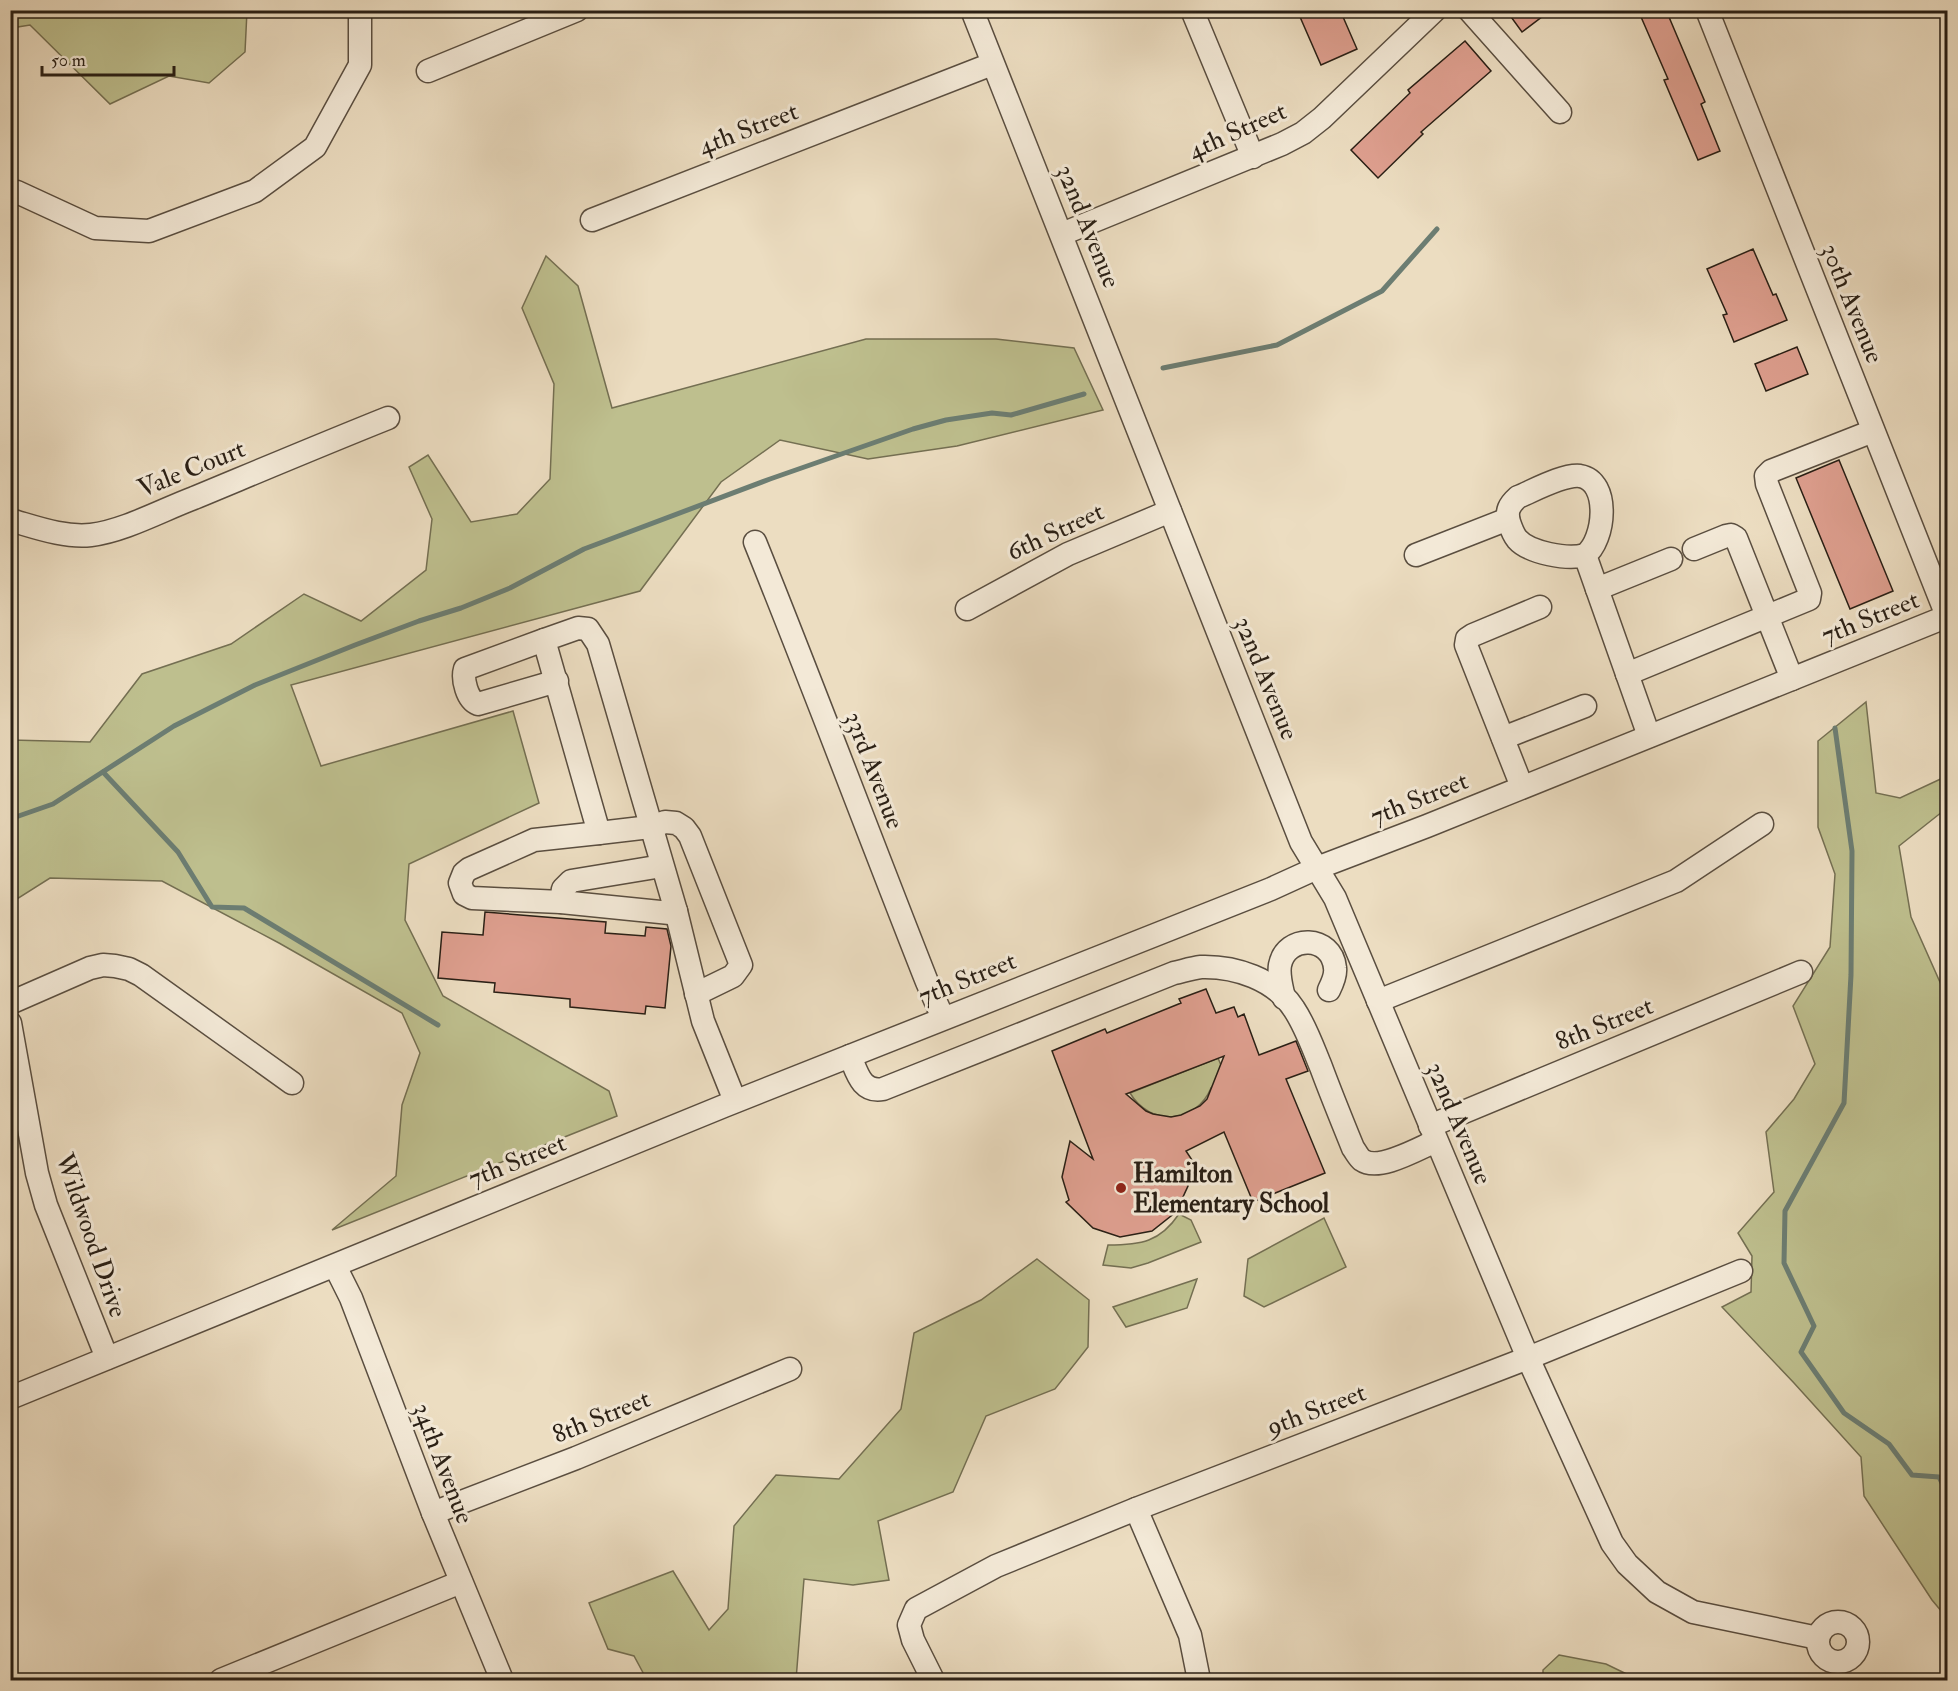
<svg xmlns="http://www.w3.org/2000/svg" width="1958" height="1691" font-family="'IM FELL Double Pica',serif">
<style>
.green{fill:#bebf8e;stroke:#746f52;stroke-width:1.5}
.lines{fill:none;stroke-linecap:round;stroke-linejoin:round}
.stream{stroke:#6c7d72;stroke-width:5}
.building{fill:#de9f8f;stroke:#291f15;stroke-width:1.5;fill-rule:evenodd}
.minor-casing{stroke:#5a4e40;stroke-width:25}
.minor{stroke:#f3e9d7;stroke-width:22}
.poi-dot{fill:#8f2418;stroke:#f3e9d7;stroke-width:2}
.labels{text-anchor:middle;stroke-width:6;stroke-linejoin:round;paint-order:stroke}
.street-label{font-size:26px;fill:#291f15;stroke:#f3e9d7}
.poi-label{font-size:26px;font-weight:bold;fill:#291f15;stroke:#f3e9d7;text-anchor:start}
</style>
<rect width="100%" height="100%" fill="#ecddc1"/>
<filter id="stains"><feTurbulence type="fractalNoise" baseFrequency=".00333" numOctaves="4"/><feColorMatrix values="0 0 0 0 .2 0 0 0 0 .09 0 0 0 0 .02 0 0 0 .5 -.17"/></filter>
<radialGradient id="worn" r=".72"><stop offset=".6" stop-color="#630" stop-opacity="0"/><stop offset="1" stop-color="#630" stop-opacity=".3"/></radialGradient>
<!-- green -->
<g class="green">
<path d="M11 10 247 11 245 52 209 83 169 76 110 104 30 25 11 28Z"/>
<path d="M546 256 578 286 612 408 866 339H996L1074 348 1103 410 957 446 868 459 780 440 721 482 640 591 291 685 321 766 513 711 539 803 409 864 405 920 443 996 609 1091 617 1116 332 1230 396 1176 402 1105 420 1053 402 1013 279 943 162 881 50 878 17 899 10 887 11 740 90 742 142 674 231 644 304 594 361 621 426 570 432 519 409 467 428 455 471 522 517 514 550 479 554 384 522 308Z"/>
<path d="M1866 702 1876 793 1900 798 1947 776V808L1899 846 1911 917 1947 998V1618L1932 1600 1864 1496 1861 1457 1794 1383 1722 1307 1751 1292 1752 1256 1738 1233 1774 1192 1766 1132 1794 1099 1815 1064 1793 1006 1830 947 1835 874 1818 827V741Z"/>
<path d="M1218 1058 1233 1094 1211 1088C1196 1124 1150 1127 1130 1093Z"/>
<path d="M1179 1214 1191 1220 1201 1242 1148 1263 1131 1268 1103 1265 1108 1245C1141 1245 1160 1242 1179 1214Z"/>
<path d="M1324 1218 1346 1267 1264 1307 1244 1296 1248 1259Z"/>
<path d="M1037 1259 1089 1300 1088 1347 1055 1389 986 1416 953 1492 878 1521 889 1580 853 1585 804 1579 796 1680H647L634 1656 608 1649 589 1603 673 1571 709 1630 728 1609 734 1526 776 1475 839 1479 901 1409 914 1333 981 1300Z"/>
<path d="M1197 1279 1187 1308 1126 1327 1113 1307Z"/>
<path d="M1559 1655 1606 1664 1639 1680H1543V1670Z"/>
</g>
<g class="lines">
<!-- stream -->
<g class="stream">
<path d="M1163 368 1277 345 1382 291 1437 229"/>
<path d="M1835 728 1852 851 1851 975 1844 1103 1785 1211 1784 1263 1814 1326 1801 1352 1844 1413 1889 1444 1912 1475 1939 1477 1948 1495"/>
<path d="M103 772 178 852 212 907 244 908 438 1025"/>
<path d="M10 819 53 804 174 726 255 685 355 645 419 621 461 608 510 588 584 549 770 479 913 429 946 420 992 413 1011 415 1084 394"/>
<path d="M1948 1520 1946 1524 1948 1531"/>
</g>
</g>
<!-- building -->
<g class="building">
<path d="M1297 10H1340L1357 49 1321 65Z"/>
<path d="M1506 10H1551L1522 32Z"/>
<path d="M1638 10H1666L1705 102 1701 104 1720 151 1698 160 1664 80 1668 79Z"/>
<path d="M1465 41 1491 71 1421 132 1423 134 1378 178 1351 150 1410 93 1408 90Z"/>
<path d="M1753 249 1773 295 1776 294 1787 320 1734 342 1723 315 1727 314 1707 269Z"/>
<path d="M1797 347 1808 374 1766 391 1755 364Z"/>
<path d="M1839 460 1893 591 1850 609 1796 478Z"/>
<path d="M485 912 606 922 605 933 645 936 646 927 667 929 671 946 665 1008 646 1006 645 1014 570 1007V999L494 992 495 983 438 978 442 932 483 935Z"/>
<path d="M1206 989 1216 1013 1234 1007 1238 1017 1244 1014 1259 1055 1296 1041 1308 1071 1286 1079 1325 1173 1253 1202 1224 1132 1186 1151 1192 1160 1187 1161 1188 1186 1176 1212 1152 1231 1120 1237 1093 1228 1066 1202 1069 1200 1062 1177 1070 1141 1093 1159 1052 1051 1105 1029 1107 1033 1181 1003 1179 999ZM1224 1056 1207 1099 1200 1106 1181 1115 1171 1117 1153 1114 1146 1111 1126 1094Z"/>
</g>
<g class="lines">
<defs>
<g id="minor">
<path d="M972 10 1301 842 1335 898 1528 1358 1612 1543 1627 1564 1657 1592 1693 1612 1818 1638"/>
<path d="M1192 10 1253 157"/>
<path d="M1469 10 1560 112"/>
<path d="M1707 10 1947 616"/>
<path d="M428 71 577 10"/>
<path d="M10 194 17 192 95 228 149 231 255 191 315 147 360 65V10"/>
<path d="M592 220 992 64"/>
<path d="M1062 234 1282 144 1303 133 1322 118 1435 10"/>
<path d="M10 520C35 527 64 538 91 535 124 531 162 510 194 498 259 471 323 444 388 418"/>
<path d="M755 542C814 688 869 835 927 982L943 1018"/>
<path d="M1694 549 1726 536 1731 535 1736 538 1792 679"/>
<path d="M1416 555 1508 519"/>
<path d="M1585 555C1568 560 1529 553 1517 539 1513 534 1511 528 1509 522 1506 511 1509 505 1518 497 1533 491 1563 474 1580 476 1611 481 1605 541 1585 555L1649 736"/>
<path d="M1597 589 1671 559"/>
<path d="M967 609 1068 554 1170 511"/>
<path d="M544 640 465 669C462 679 467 700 478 704L557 681"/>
<path d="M1627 674 1809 599 1810 593 1767 484 1766 476 1771 471 1873 431"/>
<path d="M1503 738 1585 706"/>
<path d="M1522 787 1466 645 1467 639 1473 635 1540 607"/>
<path d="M599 833 544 640 578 628 588 629 598 644 676 911 703 1021 735 1101"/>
<path d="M561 902 563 889 571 881 662 866"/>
<path d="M676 911 670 913 561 902 472 898 464 894 460 883 464 873 469 869 534 840 599 833 650 827 665 822 676 823 684 828 690 836 741 965 733 976 696 994"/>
<path d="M1284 998C1282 988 1278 976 1280 965 1286 934 1332 935 1335 968 1336 975 1332 984 1329 990"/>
<path d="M1378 1001 1676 881 1762 824"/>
<path d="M10 1003 90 968 103 965 115 966 129 969 141 975 292 1083"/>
<path d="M10 1023 37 1173 46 1205 107 1358"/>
<path d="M850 1056C857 1072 861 1093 883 1089L1174 973C1183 971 1192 968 1201 967 1235 966 1275 979 1294 1009 1306 1027 1313 1048 1321 1067 1331 1094 1342 1121 1353 1148 1356 1152 1359 1158 1362 1160 1379 1172 1419 1148 1436 1141"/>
<path d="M1430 1126 1801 972"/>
<path d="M335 1266 351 1298 433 1513 502 1680"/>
<path d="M10 1398 724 1106 1271 889 1317 868 1427 826 1948 616"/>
<path d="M1136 1509 1190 1635 1199 1680"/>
<path d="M433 1513 576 1458 790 1369"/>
<circle cx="1838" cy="1642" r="20"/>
<path d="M221 1680 461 1582"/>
<path d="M933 1680 913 1640 909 1625 916 1609 996 1566 1136 1509 1528 1358 1741 1271"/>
</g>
</defs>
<!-- minor casing -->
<use href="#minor" class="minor-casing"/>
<!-- minor -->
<use href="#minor" class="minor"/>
</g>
<!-- markers -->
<circle class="poi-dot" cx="1121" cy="1188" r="6"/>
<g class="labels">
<!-- street labels -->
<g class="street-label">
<text transform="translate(748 128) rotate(-21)" y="9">4th Street</text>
<text transform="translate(1237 130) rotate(-24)" y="9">4th Street</text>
<text transform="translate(1089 226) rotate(68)" y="9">32nd Avenue</text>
<text transform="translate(1853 303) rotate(68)" y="9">30th Avenue</text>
<text transform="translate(191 468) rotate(-22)" y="9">Vale Court</text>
<text transform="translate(1055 531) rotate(-25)" y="9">6th Street</text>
<text transform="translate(1870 617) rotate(-22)" y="9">7th Street</text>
<text transform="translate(1267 678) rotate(68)" y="9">32nd Avenue</text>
<text transform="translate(875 770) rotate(69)" y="9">33rd Avenue</text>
<text transform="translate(1419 798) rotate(-22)" y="9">7th Street</text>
<text transform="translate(967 978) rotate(-22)" y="9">7th Street</text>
<text transform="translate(1604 1023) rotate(-22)" y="9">8th Street</text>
<text transform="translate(1460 1123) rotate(67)" y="9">32nd Avenue</text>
<text transform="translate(517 1160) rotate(-22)" y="9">7th Street</text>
<text transform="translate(92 1235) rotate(71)" y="9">Wildwood Drive</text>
<text transform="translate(1316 1409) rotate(-21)" y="9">9th Street</text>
<text transform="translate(601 1416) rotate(-22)" y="9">8th Street</text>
<text transform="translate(444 1463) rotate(69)" y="9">34th Avenue</text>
</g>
<!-- poi labels -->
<g class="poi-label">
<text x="1133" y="1182">Hamilton<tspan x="1133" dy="30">Elementary School</tspan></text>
</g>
</g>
<!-- margin -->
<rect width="1958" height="1691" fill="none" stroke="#ecddc1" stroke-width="36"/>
<rect x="12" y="12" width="1934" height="1667" fill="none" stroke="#291f15" stroke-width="3"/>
<rect x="18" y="18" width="1922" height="1655" fill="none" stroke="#291f15" stroke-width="1.5"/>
<!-- scale -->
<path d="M42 66v9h132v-9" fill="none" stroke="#291f15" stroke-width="3"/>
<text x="51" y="66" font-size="18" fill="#291f15" stroke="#f3e9d7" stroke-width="4.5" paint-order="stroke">50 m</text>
<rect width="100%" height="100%" filter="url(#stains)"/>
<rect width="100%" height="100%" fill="url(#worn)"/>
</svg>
